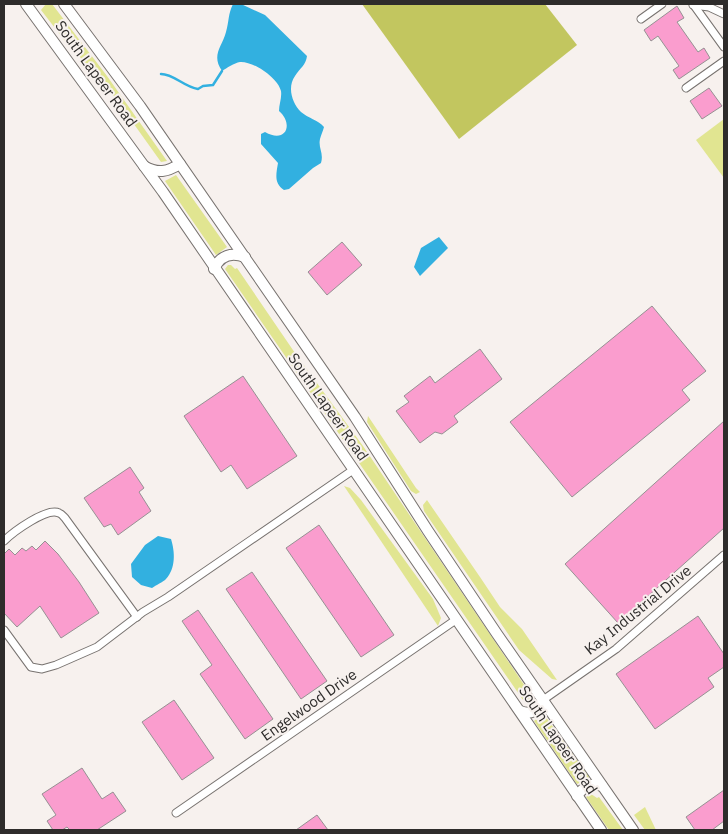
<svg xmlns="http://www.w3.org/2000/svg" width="728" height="834" font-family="'IBM Plex Sans',sans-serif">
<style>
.green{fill:#e1e591}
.forest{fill:#c2c65f}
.water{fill:#32b0e0}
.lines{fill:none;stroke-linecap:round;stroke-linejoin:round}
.stream{stroke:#32b0e0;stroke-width:2.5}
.building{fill:#fa9dce;stroke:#969193}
.minor-casing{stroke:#787370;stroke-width:9}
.primary-casing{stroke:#787370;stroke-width:12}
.minor{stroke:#fff;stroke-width:7}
.primary{stroke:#fff;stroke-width:10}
.labels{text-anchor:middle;stroke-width:4;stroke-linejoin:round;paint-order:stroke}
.street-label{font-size:15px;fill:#2e2c2b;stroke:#f7f1ee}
</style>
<rect width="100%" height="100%" fill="#f7f1ee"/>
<!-- green -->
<g class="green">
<path d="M46 4H52L107 76 167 161 161 162 106 85 65 41 41 10Z"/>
<path d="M724 119V178L696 140Z"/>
<path d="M176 175 227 247 216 255 165 181Z"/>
<path d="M228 265H231L235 269 237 268 295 353 363 446 535 701 531 704 525 699 523 700 225 269Z"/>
<path d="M368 416 416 488 420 492 416 494 411 491 367 422Z"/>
<path d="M344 486 350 488 361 500 433 599 441 618 438 626Z"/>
<path d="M427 500 480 577 500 607 522 629 557 680 552 679 519 650 424 511 423 505Z"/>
<path d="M543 713 589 777V779L577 784 534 721Z"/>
<path d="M591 794 597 798 599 797 623 830H609L586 797Z"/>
<path d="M645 807 656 830H645L634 815Z"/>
</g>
<!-- forest -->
<path class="forest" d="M362 4H545L577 45 459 139Z"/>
<!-- water -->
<g class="water">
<path d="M233 4H241L265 15 307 56C306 65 300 68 295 76 287 87 292 103 301 112 308 118 318 120 324 127 323 131 321 135 320 139 318 148 324 153 321 163L313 168 289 189 284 190C274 183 276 175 278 163L261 144V134L265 132C286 144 294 124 279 111 279 104 282 98 281 91 278 78 253 61 240 62 234 63 227 68 222 71 211 55 222 47 226 32 229 22 228 14 233 4Z"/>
<path d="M439 237 448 248 420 276 414 267 421 248Z"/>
<path d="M158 536 171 539C175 552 176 568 166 579 163 582 156 585 152 588L141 585 132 577 131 564 145 545Z"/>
</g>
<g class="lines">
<!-- stream -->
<path class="stream" d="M161 74C174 74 184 87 198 89L203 86 213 85 222 71"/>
</g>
<!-- building -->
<g class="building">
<path d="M677 6 684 18 677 22 698 52 704 48 710 58 679 79 673 70 679 66 658 36 651 41 644 30Z"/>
<path d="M709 88 722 106 702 119 690 101Z"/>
<path d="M342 242 362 265 327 295 308 272Z"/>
<path d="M652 306 706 371 682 390 690 400 572 497 510 422Z"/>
<path d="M480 349 502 379 454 416 458 422 442 434 435 432 420 443 396 411 409 402 404 396 430 376 435 383Z"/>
<path d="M243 376 297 456 247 489 231 465 221 472 184 416Z"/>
<path d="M724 421V528L618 623 565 564Z"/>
<path d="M130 467 144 488 139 492 151 511 118 535 111 524 104 527 84 498Z"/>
<path d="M319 525 394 635 361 657 286 548Z"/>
<path d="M45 541 58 554 79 582 99 613 61 638 40 606 17 627 4 613V554L9 549 15 555 22 548 26 551 32 546 36 550Z"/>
<path d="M252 572 327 681 301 699 226 589Z"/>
<path d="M198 610 273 719 245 739 200 674 212 665 182 621Z"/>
<path d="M698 616 724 654V667L708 678 714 687 655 729 616 674Z"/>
<path d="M174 700 214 758 182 780 142 722Z"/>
<path d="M82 768 102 799 113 792 126 811 97 830H70L67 827 62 830H53L47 821 56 815 42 794Z"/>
<path d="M724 790V821L712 830H695L686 817Z"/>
<path d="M317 815 328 830H296Z"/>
</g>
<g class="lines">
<defs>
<g id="minor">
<path d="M693 4 724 47"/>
<path d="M693 5 709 7 724 14"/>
<path d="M641 19 662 4"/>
<path d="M686 88 724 61"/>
<path d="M4 541C13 532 47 507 59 513 62 514 63 516 65 518L137 617"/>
<path d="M4 630 31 667 42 669 56 665 97 647 143 612 168 597 353 470"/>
<path d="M543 700 616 649 724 555"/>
<path d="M176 813 457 619"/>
</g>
<g id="primary">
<path d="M26 4 163 192 601 830"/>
<path d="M64 4 140 106 355 417 428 531 497 634 633 830"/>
<path d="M144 166C158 174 167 172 180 164"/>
<path d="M214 269C220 255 232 252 245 257"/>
<path d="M520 711C530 715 539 712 543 700"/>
<path d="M577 796C584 786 591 782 602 786"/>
</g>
</defs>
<!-- minor casing -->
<use href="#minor" class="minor-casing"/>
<!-- primary casing -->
<use href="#primary" class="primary-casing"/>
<!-- minor -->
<use href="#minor" class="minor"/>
<!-- primary -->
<use href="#primary" class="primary"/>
</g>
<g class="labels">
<!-- street labels -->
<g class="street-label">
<text transform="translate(96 74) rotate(54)" y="5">South Lapeer Road</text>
<text transform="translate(328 407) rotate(55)" y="5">South Lapeer Road</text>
<text transform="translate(638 610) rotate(-39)" y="5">Kay Industrial Drive</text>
<text transform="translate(309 705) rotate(-35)" y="5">Engelwood Drive</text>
<text transform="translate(558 740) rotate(56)" y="5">South Lapeer Road</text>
</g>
</g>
<!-- border -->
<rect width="728" height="834" fill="none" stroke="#2e2c2b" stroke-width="10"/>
</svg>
